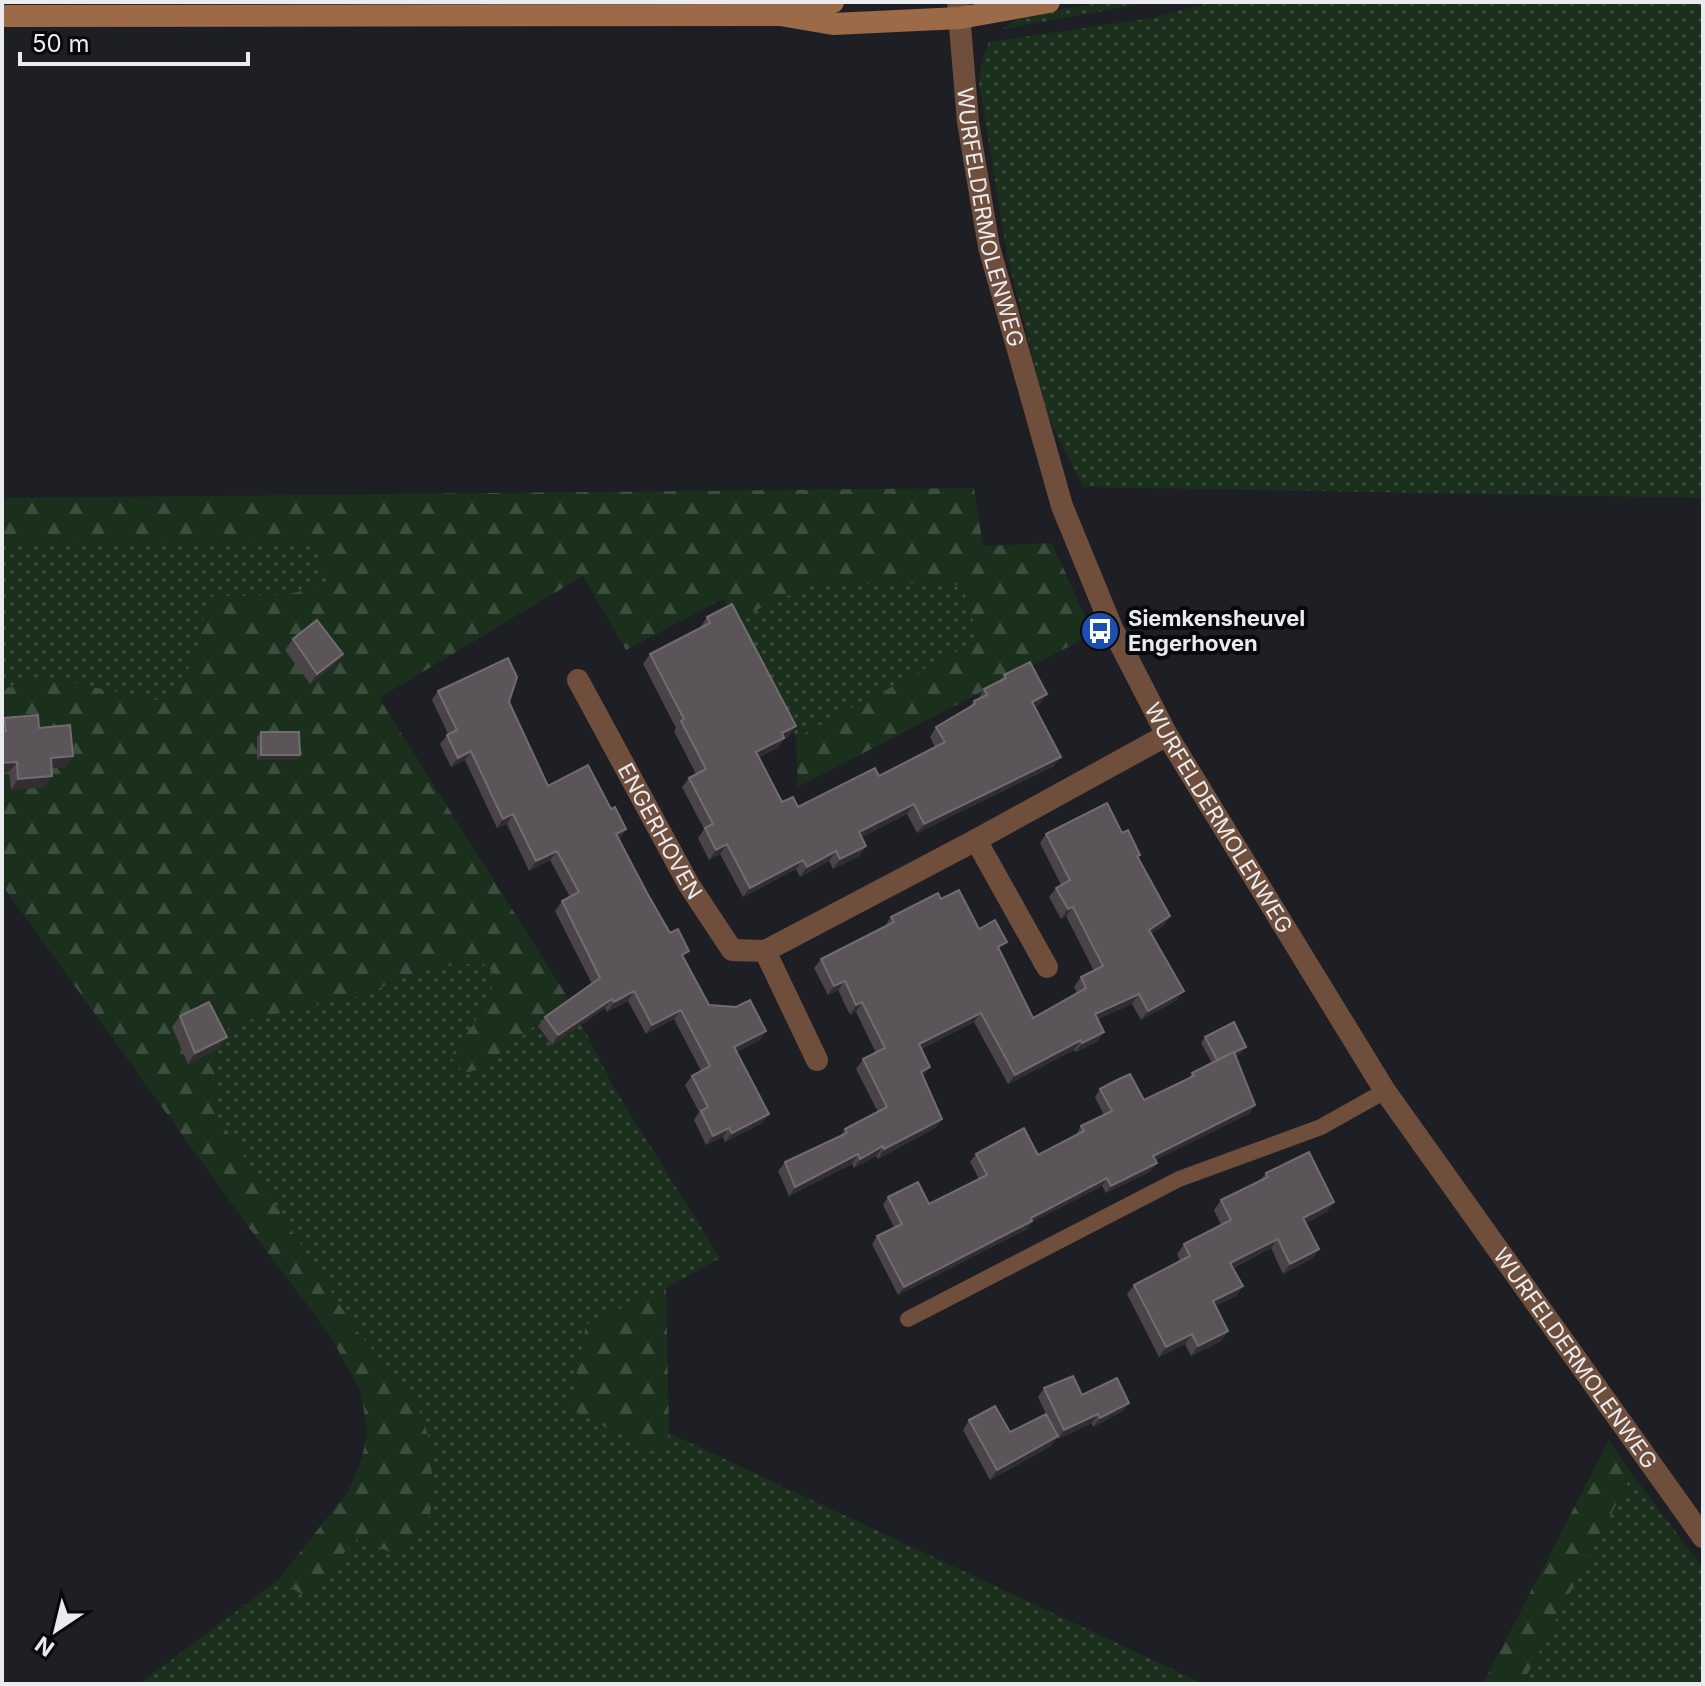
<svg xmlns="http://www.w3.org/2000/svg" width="1705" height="1686" font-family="Inter,sans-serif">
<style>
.grass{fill:url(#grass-dots)}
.forest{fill:url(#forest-firs)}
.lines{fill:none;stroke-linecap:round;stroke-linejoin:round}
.service{stroke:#6f4f3b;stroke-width:16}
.minor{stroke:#6f4f3b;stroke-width:22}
.secondary{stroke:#9d6a48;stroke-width:22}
.wall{fill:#4a4347}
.shaded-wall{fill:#312d32}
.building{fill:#5b5559;stroke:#716c70;stroke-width:2}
.labels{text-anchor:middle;stroke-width:8;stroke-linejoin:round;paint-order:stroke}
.street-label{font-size:22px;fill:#e9ebef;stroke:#08090c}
.poi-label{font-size:22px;font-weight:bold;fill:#e9ebef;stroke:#08090c;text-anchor:start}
</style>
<defs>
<pattern id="grass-dots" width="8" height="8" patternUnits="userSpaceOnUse" patternTransform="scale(2)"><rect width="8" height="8" fill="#1a2f1c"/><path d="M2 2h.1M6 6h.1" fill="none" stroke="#3b4d3d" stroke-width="1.8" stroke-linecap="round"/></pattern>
<pattern id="forest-firs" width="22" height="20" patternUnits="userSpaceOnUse" patternTransform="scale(2)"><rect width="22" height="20" fill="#1a2f1c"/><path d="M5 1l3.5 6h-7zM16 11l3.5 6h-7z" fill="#3b4d3d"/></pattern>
</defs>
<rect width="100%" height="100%" fill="#1d1f25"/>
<!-- grass -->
<g class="grass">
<path d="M1102 2H1151L1003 29 1019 18Z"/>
<path d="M1213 2H1703V498L1083 487 1047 415 1007 254 979 82 983 57 989 42 1152 18Z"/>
<path d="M2 543H316L328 584 286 595 209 597 195 659 165 702 40 676 2 690Z"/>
<path d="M815 583 962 585 979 640 796 738 737 619Z"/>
<path d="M482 962 497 974 486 1006 450 1057 481 1069 568 998 614 1088 720 1258 666 1288 586 1325 659 1455 669 1433 1204 1684H139L278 1580 305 1596 358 1538 392 1552 418 1407 354 1327 215 1112 217 1036 238 1022 363 995 417 972 446 966Z"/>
<path d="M1632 1474 1703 1568V1684H1522Z"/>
</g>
<!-- forest -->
<g class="forest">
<path d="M974 488 983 546 1052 543 1093 634 798 787 796 738 979 640 962 585 815 583 737 619 723 599 626 650 583 576 379 698 568 998 481 1069 464 1073 450 1057 486 1006 496 975 482 962 446 966 417 972 363 995 238 1022 217 1036 215 1112 354 1327 418 1407 430 1441 433 1501 426 1528 408 1547 392 1553 358 1538 305 1596 278 1580 349 1490 362 1458 367 1432 361 1391 328 1332 258 1240 2 885V690L40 676 165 702 195 659 208 597 286 595 327 584 316 543H2V498Z"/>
<path d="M666 1288 669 1433 660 1455 570 1409 586 1325Z"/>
<path d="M1609 1440 1632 1474 1522 1684H1483Z"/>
</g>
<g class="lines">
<!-- service -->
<path class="service" d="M908 1319 1179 1179 1321 1127 1385 1091"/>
<!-- minor -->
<g class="minor">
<path id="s1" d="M958 2 968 122 989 247 1062 506 1112 628 1167 735 1385 1091 1703 1537"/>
<path id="s2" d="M578 680 689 885 732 950 765 951 976 840 1167 735"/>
<path d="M976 840 1047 967"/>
<path d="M765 951 817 1060"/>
</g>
<!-- secondary -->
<g class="secondary">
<path d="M789 13 833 2"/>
<path d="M2 16 780 15 833 24 960 18 1049 2"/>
</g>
</g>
<!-- wall -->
<g class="wall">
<path d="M707 617 789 736 784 739 777 748 759 757 782 802 798 807 879 776 935 747 930 737 936 727 969 708 974 701 978 700 984 689 1000 681 1004 675 1047 694 1040 704 1035 707 1054 766 917 833 907 814 862 837 866 846 859 856 833 869 829 861 800 877 796 869 743 897 720 854 709 860 698 838 704 829 682 787 689 778 696 774 674 731 676 728 643 664 650 654 700 628Z"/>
<path d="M293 639 335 665 310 684 285 650Z"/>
<path d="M438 691 509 702 548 786 619 839 709 1005 766 1031 760 1040 737 1052 769 1114 762 1123 725 1142 723 1137 706 1145 694 1120 699 1112 685 1085 692 1076 701 1071 674 1019 646 1034 628 1001 607 1012 605 1008 552 1045 538 1026 545 1017 592 984 555 911 562 901 570 897 550 860 529 871 507 824 497 828 465 760 451 767 440 744 448 734 432 700Z"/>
<path d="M4 718 39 728 66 767 52 768 45 787 11 790 9 772 2 773V721Z"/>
<path d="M261 732 300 755 296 760H257V737Z"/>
<path d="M1122 833 1140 855 1138 858 1170 916 1163 926 1151 933 1177 1000 1141 1020 1132 1004 1098 1019V1041L1076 1052 1074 1050 1008 1084 974 1022 921 1049 923 1077 942 1119 935 1128 878 1159 876 1156 854 1168 852 1164 789 1196 778 1171 785 1162 840 1136 845 1129 878 1112 856 1069 863 1059 876 1053 856 1012 850 1015 838 990 828 995 814 968 821 959 885 926 891 917 941 899 979 929 1000 951 1033 1018 1077 993 1074 987 1081 977 1094 971 1066 916 1061 919 1049 897 1056 888 1061 885 1040 843 1046 834Z"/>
<path d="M180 1016 219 1048 188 1064 172 1027Z"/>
<path d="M1205 1037 1242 1052 1236 1056 1255 1105 1250 1113 1155 1160 1151 1171 1106 1193 1102 1186 1032 1222 1027 1229 898 1295 872 1244 877 1236 894 1227 883 1205 888 1197 929 1204 979 1179 970 1162 976 1154 1038 1155 1076 1135 1081 1126 1104 1115 1095 1097 1100 1089 1144 1100 1188 1079 1192 1073 1212 1063 1201 1043Z"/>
<path d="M1266 1173 1327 1212 1306 1223 1319 1249 1313 1258 1283 1274 1271 1248 1233 1268 1243 1286 1236 1296 1215 1306 1228 1331 1221 1341 1191 1356 1185 1344 1159 1357 1127 1294 1134 1285 1180 1261 1177 1254 1184 1244 1221 1225 1214 1210 1221 1200 1260 1180Z"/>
<path d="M1044 1388 1129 1403 1123 1411 1093 1427 1092 1423 1058 1439 1057 1437 1051 1446 990 1480 963 1430 969 1420 1010 1432 1046 1414 1038 1397Z"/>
</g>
<!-- shaded-wall -->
<g class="shaded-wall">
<path d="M343 654 335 665 310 684 317 674Z"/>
<path d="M1047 694 1040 704 1025 712 1032 702Z"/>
<path d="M796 726 789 736 784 738 777 748 750 761 756 752 782 733Z"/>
<path d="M471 751 465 760 451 767 458 758Z"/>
<path d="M261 755H300L296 760H257Z"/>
<path d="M73 756 66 767 44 769 51 758Z"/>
<path d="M1061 757 1054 766 917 833 924 824Z"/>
<path d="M17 762 9 772 2 773V763Z"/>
<path d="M52 776 45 787 11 790 18 779Z"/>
<path d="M914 804 907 814 852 842 859 832Z"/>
<path d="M513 814 507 824 497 828 503 819Z"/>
<path d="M626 829 620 839 610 844 616 834Z"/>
<path d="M727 844 720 854 709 860 716 850Z"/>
<path d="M866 846 859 856 833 869 840 859Z"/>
<path d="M557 851 550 860 529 871 536 861Z"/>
<path d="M836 851 829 861 800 877 807 867Z"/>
<path d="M803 860 796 869 743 897 750 888Z"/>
<path d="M1073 907 1066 916 1061 919 1068 909Z"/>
<path d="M1170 916 1163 926 1143 939 1149 930Z"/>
<path d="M845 981 838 990 828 995 834 986Z"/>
<path d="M634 991 628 1001 607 1012 614 1002Z"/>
<path d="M1184 991 1177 1000 1141 1020 1148 1011Z"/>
<path d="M1139 994 1132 1004 1089 1023 1095 1014Z"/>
<path d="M612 999 605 1008 552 1045 558 1035Z"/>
<path d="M862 1002 856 1012 850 1015 856 1005Z"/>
<path d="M681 1010 674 1019 646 1034 652 1025Z"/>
<path d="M981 1013 974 1022 912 1053 919 1044Z"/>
<path d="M766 1031 760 1040 728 1057 734 1047Z"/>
<path d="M1104 1032 1098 1041 1076 1052 1082 1043Z"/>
<path d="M227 1037 219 1048 188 1064 195 1053Z"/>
<path d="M1081 1040 1074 1050 1008 1084 1015 1075Z"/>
<path d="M1246 1047 1242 1052 1214 1067 1217 1061Z"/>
<path d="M930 1067 923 1077 921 1072Z"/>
<path d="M1255 1105 1250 1113 1148 1164 1153 1156Z"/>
<path d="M769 1114 762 1123 725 1142 732 1133Z"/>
<path d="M942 1119 935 1128 878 1159 884 1149Z"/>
<path d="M729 1128 723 1137 706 1145 713 1136Z"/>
<path d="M883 1146 876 1156 854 1168 860 1159Z"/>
<path d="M858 1154 852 1164 789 1196 795 1187Z"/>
<path d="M1157 1163 1151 1171 1106 1193 1111 1186Z"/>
<path d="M1107 1178 1102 1186 1032 1222 1027 1229 898 1295 904 1287 1031 1218Z"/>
<path d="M1334 1202 1327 1212 1297 1228 1303 1218Z"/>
<path d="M1278 1239 1271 1248 1223 1272 1230 1263Z"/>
<path d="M1319 1249 1313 1258 1283 1274 1290 1264Z"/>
<path d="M1243 1286 1236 1296 1206 1311 1213 1301Z"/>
<path d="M1228 1331 1221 1341 1191 1356 1198 1346Z"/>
<path d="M1192 1334 1185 1344 1159 1357 1166 1347Z"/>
<path d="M1129 1403 1123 1411 1093 1427 1100 1418Z"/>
<path d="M1098 1414 1092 1423 1058 1439 1064 1430Z"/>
<path d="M1058 1436 1051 1446 990 1480 997 1470Z"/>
</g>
<!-- building -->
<g class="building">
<path d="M732 604 796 726 782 733 784 738 756 752 782 802 793 797 798 807 875 768 879 776 945 742 936 727 975 704 974 701 987 695 984 689 1006 678 1004 675 1030 662 1047 694 1032 702 1061 757 924 824 914 804 859 832 866 846 840 859 836 851 807 867 803 860 750 888 727 844 716 850 705 828 713 824 689 778 706 769 681 721 684 719 650 654 710 623 707 617Z"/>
<path d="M317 620 343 654 317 674 293 639Z"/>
<path d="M508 658 517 677 509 702 548 786 588 765 611 809 615 807 626 829 616 834 647 893 670 933 678 929 689 951 682 955 709 1005 736 1007 750 1000 766 1031 734 1047 769 1114 732 1133 729 1128 713 1136 701 1111 708 1107 692 1076 710 1066 681 1010 652 1025 634 991 614 1002 612 999 558 1035 545 1017 600 978 562 901 579 892 557 851 536 861 513 814 503 819 471 751 458 758 447 735 457 730 438 691Z"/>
<path d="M38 715 39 728 70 725 73 756 51 758 52 776 18 779 17 762 2 763V731H6L4 718Z"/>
<path d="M261 732H299L300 755H261Z"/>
<path d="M1107 803 1122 833 1128 830 1140 855 1137 856 1170 916 1149 930 1184 991 1148 1011 1139 994 1095 1014 1104 1032 1082 1043 1081 1040 1015 1075 981 1013 919 1044 930 1067 921 1072 942 1119 884 1149 883 1146 860 1159 858 1154 795 1187 785 1162 847 1133 845 1129 887 1107 863 1059 885 1048 862 1002 856 1005 845 981 834 986 821 959 894 922 891 917 938 893 941 899 959 890 979 929 995 920 1007 942 998 947 1033 1018 1086 988 1081 977 1103 966 1073 907 1068 909 1056 888 1070 880 1046 834Z"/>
<path d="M209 1002 227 1037 195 1053 180 1016Z"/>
<path d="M1234 1022 1246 1047 1217 1060 1205 1037Z"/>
<path d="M1234 1052 1255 1105 1153 1156 1157 1163 1111 1186 1107 1178 1031 1218 1032 1221 904 1287 877 1236 902 1224 888 1197 918 1182 929 1204 987 1175 976 1154 1024 1128 1038 1155 1084 1131 1081 1126 1112 1111 1100 1089 1115 1081 1130 1074 1144 1100 1194 1076 1192 1073Z"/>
<path d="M1309 1152 1334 1202 1303 1218 1319 1249 1290 1264 1278 1239 1230 1263 1243 1286 1213 1301 1228 1331 1198 1346 1192 1334 1166 1347 1134 1285 1190 1256 1184 1244 1231 1220 1221 1200 1268 1177 1266 1173Z"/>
<path d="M1073 1376 1082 1395 1117 1378 1129 1403 1100 1418 1098 1414 1064 1430 1044 1388Z"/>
<path d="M995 1406 1010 1432 1046 1414 1058 1436 997 1470 969 1420Z"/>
</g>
<!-- icons -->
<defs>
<symbol id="bus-disc" viewBox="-11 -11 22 22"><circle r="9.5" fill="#1a4fb4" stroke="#08090c"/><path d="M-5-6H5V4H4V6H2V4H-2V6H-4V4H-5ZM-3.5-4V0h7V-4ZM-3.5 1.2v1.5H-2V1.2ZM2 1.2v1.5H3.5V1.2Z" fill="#fff"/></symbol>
</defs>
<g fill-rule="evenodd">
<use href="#bus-disc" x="1078" y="609" width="44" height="44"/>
</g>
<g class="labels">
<!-- street labels -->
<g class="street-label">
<text dy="8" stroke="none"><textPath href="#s1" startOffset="218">WURFELDERMOLENWEG</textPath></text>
<text dy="8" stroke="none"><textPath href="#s1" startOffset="866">WURFELDERMOLENWEG</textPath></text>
<text dy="8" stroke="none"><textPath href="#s2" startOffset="172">ENGERHOVEN</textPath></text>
<text dy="8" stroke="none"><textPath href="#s1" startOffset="1514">WURFELDERMOLENWEG</textPath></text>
</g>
<!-- poi labels -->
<g class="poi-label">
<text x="1128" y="626">Siemkensheuvel<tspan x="1128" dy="25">Engerhoven</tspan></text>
</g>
</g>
<!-- border -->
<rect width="1705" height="1686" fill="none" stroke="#e9ebef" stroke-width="8"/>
<!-- north arrow -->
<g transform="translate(56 1630) rotate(215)" stroke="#08090c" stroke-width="6" paint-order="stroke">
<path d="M0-6L14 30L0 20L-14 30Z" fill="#e9ebef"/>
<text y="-12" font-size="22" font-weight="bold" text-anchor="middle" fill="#e9ebef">N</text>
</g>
<!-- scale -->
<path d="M20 52v12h228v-12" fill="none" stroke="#e9ebef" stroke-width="4"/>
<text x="32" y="52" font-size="24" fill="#e9ebef" stroke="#08090c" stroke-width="6" paint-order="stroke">50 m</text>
</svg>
